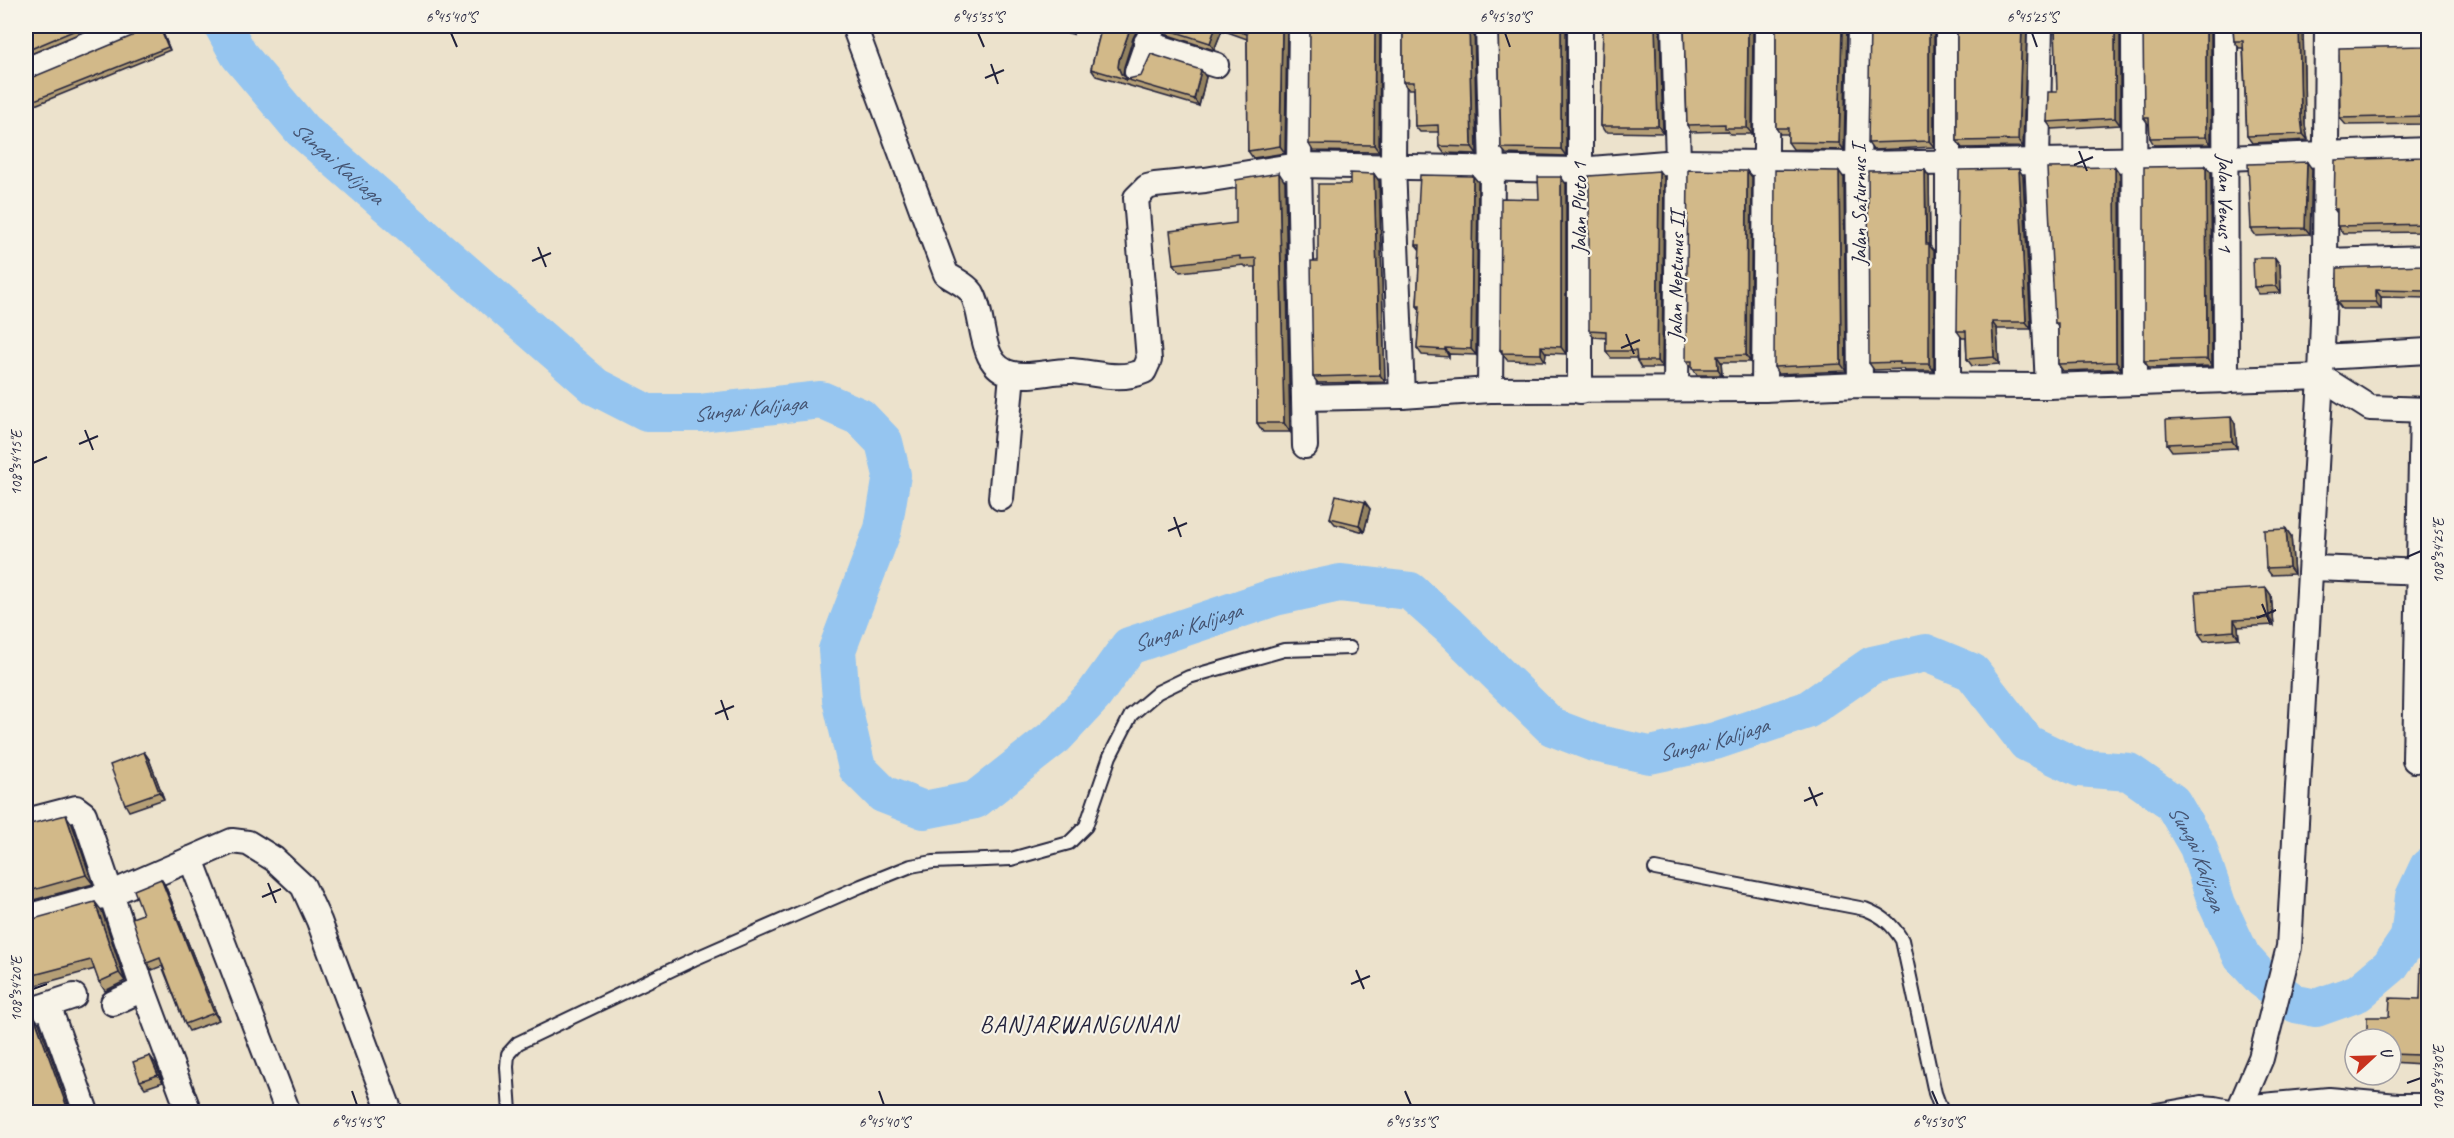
<svg xmlns="http://www.w3.org/2000/svg" width="2454" height="1138" font-family="Caveat,sans-serif">
<style>
.lines{fill:none;stroke-linecap:round;stroke-linejoin:round}
.river{stroke:#95c5f0;stroke-width:38}
.lane-casing{stroke:#22223b;stroke-width:16}
.street-casing{stroke:#22223b;stroke-width:28}
.lane{stroke:#f7f3e8;stroke-width:12}
.street{stroke:#f7f3e8;stroke-width:24}
.wall{fill:#b59f76;stroke:#22223b;stroke-width:1.5}
.shaded-wall{fill:#938260;stroke:#22223b;stroke-width:1.5}
.building{fill:#d2b989;stroke:#22223b;stroke-width:1.5}
.ticks{fill:none;stroke:#22223b;stroke-width:2}
.labels{text-anchor:middle;stroke-width:4.5;stroke-linejoin:round;paint-order:stroke}
.street-label{font-size:21px;fill:#22223b;stroke:#f7f3e8}
.water-label{font-size:22px;font-style:italic;fill:#445371;stroke:#f7f3e8}
.quarter-label{font-size:24px;letter-spacing:1.5px;fill:#22223b;stroke:#f7f3e8}
.neatline{fill:none;stroke:#22223b;stroke-width:2}
.ticks-label{font-size:15px;text-anchor:middle;fill:#22223b}
</style>
<rect width="100%" height="100%" fill="#ece2cc"/>
<filter id="ink" filterUnits="userSpaceOnUse"><feTurbulence type="fractalNoise" baseFrequency=".0167" numOctaves="2"/><feDisplacementMap in="SourceGraphic" scale="12" xChannelSelector="R" yChannelSelector="G"/><feConvolveMatrix kernelMatrix="1 2 1 2 8 2 1 2 1" color-interpolation-filters="sRGB"/></filter>
<g filter="url(#ink)">
<g class="lines">
<!-- river -->
<path class="river" id="s1" d="M223 26 239 55 302 130 596 387 647 413H699L821 400 860 417 884 442 892 475 883 529 837 650 841 699 857 768 883 794 924 810 975 800 1056 736 1094 695 1129 646 1275 597 1340 583 1410 591 1448 625 1552 727 1594 743 1650 755 1715 741 1807 710 1872 665 1926 653 1972 672 2027 743 2079 768 2129 772 2172 802 2198 847 2217 904 2242 957 2262 979 2296 1004 2316 1008 2358 993 2390 966 2409 938 2414 897 2428 867"/>
<defs>
<g id="lane">
<path d="M1655 869 1865 909C1883 916 1892 924 1902 940L1935 1093 1942 1112"/>
<path d="M510 1112 507 1067 508 1054 518 1043 694 959 861 886 911 866 933 862 1011 859 1069 843 1086 826 1110 756 1131 715 1158 692 1189 677 1284 650 1350 648"/>
<path d="M2146 1112 2202 1102 2215 1103 2241 1108"/>
</g>
<g id="street">
<path d="M854 26 946 274C954 280 966 284 972 293 986 317 977 367 1013 374 1031 378 1053 370 1072 371 1098 373 1119 382 1144 371L1149 360 1136 198 1147 187 1155 185 1205 180 1299 165 1579 170 1678 162 1858 164 2225 158 2428 150"/>
<path d="M1301 26 1299 165 1305 446"/>
<path d="M1394 26 1393 166 1402 396"/>
<path d="M1488 26 1492 170 1490 390"/>
<path d="M1580 26V391"/>
<path d="M1674 26 1678 162 1676 389"/>
<path d="M2040 26 2037 160 2048 386"/>
<path d="M2134 26 2135 383"/>
<path id="s2" d="M2225 26 2226 381"/>
<path d="M2327 42 2428 39"/>
<path d="M1146 43 1216 65"/>
<path d="M26 70 129 26"/>
<path d="M1137 72 1153 26"/>
<path d="M2325 261 2428 258"/>
<path d="M2322 357 2428 351"/>
<path d="M1860 385 1858 164 1861 26"/>
<path d="M1948 385V26"/>
<path d="M1764 389 1767 26"/>
<path d="M1304 398 1402 396 1490 390 1764 389 1860 385 2048 386 2321 377 2370 408 2428 410"/>
<path d="M1001 498 1012 374"/>
<path d="M2311 568 2428 572"/>
<path d="M2415 760 2422 410"/>
<path d="M26 821 76 808 84 814 143 989 189 1112"/>
<path d="M191 859 288 1112"/>
<path d="M26 917 110 894 232 841 248 843 274 859 303 886 319 921 390 1112"/>
<path d="M113 1003 143 989"/>
<path d="M48 1005 86 1112"/>
<path d="M26 1012 74 996"/>
<path d="M2241 1108 2329 1100 2398 1106H2428"/>
<path d="M2238 1112 2261 1058 2289 947 2321 377 2325 261 2327 26"/>
</g>
</defs>
<!-- lane casing -->
<use href="#lane" class="lane-casing"/>
<!-- street casing -->
<use href="#street" class="street-casing"/>
<!-- lane -->
<use href="#lane" class="lane"/>
<!-- street -->
<use href="#street" class="street"/>
</g>
<!-- wall -->
<g class="wall">
<path d="M26 26H97L26 56Z"/>
<path d="M160 26 170 50 35 105 32 101Z"/>
<path d="M1037 26H1075L1073 34Z"/>
<path d="M1102 26H1139L1133 38 1124 67 1123 74 1128 79 1206 77 1199 106 1096 76 1091 69Z"/>
<path d="M1161 26H1287L1285 153 1253 158 1248 151 1247 39 1222 30 1214 50 1165 34 1160 27Z"/>
<path d="M1380 26 1379 152 1313 151 1309 144Z"/>
<path d="M1403 26H1474L1477 154 1444 153 1439 146V132H1420L1415 126 1414 89H1408L1403 82Z"/>
<path d="M1498 26H1566V156L1506 154 1501 148Z"/>
<path d="M1603 26H1660L1663 133 1605 132 1601 126Z"/>
<path d="M1684 26H1753L1752 134H1730L1728 131 1691 132 1687 125Z"/>
<path d="M1776 26H1847L1844 150 1793 149 1788 142V134H1780L1776 128Z"/>
<path d="M1934 26V147L1873 150 1868 143Z"/>
<path d="M1957 26H2027L2023 147 1962 148 1957 141Z"/>
<path d="M2055 26H2120V125L2052 129 2047 122 2057 92Z"/>
<path d="M2211 26V144L2154 145 2150 138 2149 125 2144 118Z"/>
<path d="M2233 26H2311V27H2303L2305 125 2308 140 2252 143 2247 136 2243 48H2239L2234 41Z"/>
<path d="M2342 26H2402L2344 27Z"/>
<path d="M2428 44V124L2346 125 2340 118 2423 46Z"/>
<path d="M2428 154V232L2343 233 2337 226V213L2334 209Z"/>
<path d="M2206 166 2211 172 2212 366 2149 368 2144 361Z"/>
<path d="M2312 169 2310 234 2256 236 2251 229Z"/>
<path d="M1925 170 1929 177 1930 246 1934 251V371H1905L1904 369 1874 370 1869 363Z"/>
<path d="M1374 174 1379 181 1385 382 1318 383 1313 377 1318 261 1350 184Z"/>
<path d="M2120 174 2121 369 2063 371 2058 364V327L2055 323Z"/>
<path d="M1473 176 1478 182 1476 355 1449 354V357L1422 355 1417 348 1420 310 1417 306 1420 250 1416 245Z"/>
<path d="M2023 176 2031 329H1997L1999 364 1972 366 1967 359 1966 338H1962L1957 331Z"/>
<path d="M1664 177 1662 368H1641L1637 361 1636 358H1611L1606 351V338L1594 337 1589 330Z"/>
<path d="M1752 177 1750 362H1721L1722 375H1697L1692 367H1690L1686 361Z"/>
<path d="M1844 178 1846 371 1778 374 1774 367Z"/>
<path d="M1285 182 1290 432H1263L1257 423 1256 267H1246L1244 265 1180 272 1174 264 1236 223Z"/>
<path d="M1566 184V354L1546 353 1545 361 1507 360 1500 350 1539 199Z"/>
<path d="M2275 258 2280 265 2281 293 2259 294 2254 287Z"/>
<path d="M2428 263V298L2381 297V309H2342L2337 302Z"/>
<path d="M2235 424 2237 448 2172 451 2167 444Z"/>
<path d="M1365 502 1370 509 1364 532 1335 524 1330 518Z"/>
<path d="M2286 529 2291 536 2294 574 2271 575 2266 568Z"/>
<path d="M2266 588 2271 595 2274 625 2238 627 2239 638 2204 641 2199 634Z"/>
<path d="M144 752 149 759 164 799 129 811 125 804Z"/>
<path d="M72 824 93 884 26 902V825Z"/>
<path d="M161 879 165 885 219 1020 189 1031 185 1024 162 966 152 970 147 963 143 914Z"/>
<path d="M102 911 125 981 105 991 99 982 95 969 26 988V921Z"/>
<path d="M2428 957V1067H2424L2422 1064 2391 1062V1039L2389 1017 2420 999Z"/>
<path d="M150 1056 155 1063 163 1082 145 1088 140 1081Z"/>
</g>
<!-- shaded-wall -->
<g class="shaded-wall">
<path d="M159 26H160L170 50 168 47Z"/>
<path d="M1068 26H1075L1073 34 1068 27Z"/>
<path d="M1131 26H1139L1133 38 1124 67 1123 74 1126 81 1121 74 1118 67 1119 60Z"/>
<path d="M1216 26H1218L1222 30 1214 50 1210 43Z"/>
<path d="M1282 26H1287L1285 153 1280 146Z"/>
<path d="M1375 26H1380L1379 152 1374 145Z"/>
<path d="M1469 26H1474L1477 154 1472 147Z"/>
<path d="M1561 26H1566V156L1561 149Z"/>
<path d="M1655 26H1660L1663 133 1658 126Z"/>
<path d="M1748 26H1753L1752 134 1747 128Z"/>
<path d="M1842 26H1847L1844 150 1839 143Z"/>
<path d="M1929 26H1934V147L1929 141Z"/>
<path d="M2022 26H2027L2023 147 2018 140Z"/>
<path d="M2115 26H2120V125L2115 118Z"/>
<path d="M2206 26H2211V144L2206 137Z"/>
<path d="M2299 26H2302L2303 27 2305 125 2308 140 2303 134 2301 118Z"/>
<path d="M1201 70 1206 77 1199 106 1194 99Z"/>
<path d="M2307 162 2312 169 2310 234 2305 228Z"/>
<path d="M2206 166 2211 172 2212 366 2207 359Z"/>
<path d="M2115 167 2120 174 2121 369 2116 362Z"/>
<path d="M2019 169 2023 176 2031 329 2026 322Z"/>
<path d="M1925 170 1929 177 1930 246 1934 251V371L1929 364Z"/>
<path d="M1659 171 1664 177 1662 368 1657 361Z"/>
<path d="M1747 171 1752 177 1750 362 1746 355Z"/>
<path d="M1839 171 1844 178 1846 371 1841 364Z"/>
<path d="M1279 173 1285 182 1290 432 1284 423Z"/>
<path d="M1374 174 1379 181 1385 382 1380 375Z"/>
<path d="M1473 176 1478 182 1476 355 1471 349Z"/>
<path d="M1561 177 1566 184V354L1561 347Z"/>
<path d="M2275 258 2280 265 2281 293 2276 286Z"/>
<path d="M2376 290 2381 297V309L2376 302Z"/>
<path d="M1992 322 1997 329 1999 364 1994 357Z"/>
<path d="M1541 346 1546 353 1545 361 1541 354Z"/>
<path d="M1445 348 1449 354V357L1445 350Z"/>
<path d="M1717 356 1721 362 1722 375 1718 369Z"/>
<path d="M2231 417 2235 424 2237 448 2232 441Z"/>
<path d="M1365 502 1370 509 1364 532 1359 525Z"/>
<path d="M2286 529 2291 536 2294 574 2289 567Z"/>
<path d="M2266 588 2271 595 2274 625 2269 618Z"/>
<path d="M2234 620 2238 627 2239 638 2234 631Z"/>
<path d="M144 752 149 759 164 799 159 792Z"/>
<path d="M66 815 72 824 93 884 86 875Z"/>
<path d="M161 879 165 885 219 1020 214 1013Z"/>
<path d="M95 902 102 911 125 981 119 973Z"/>
<path d="M34 1016 39 1023 71 1113H70L68 1110Z"/>
<path d="M150 1056 155 1063 163 1082 158 1075Z"/>
</g>
<!-- building -->
<g class="building">
<path d="M26 26H85L26 51Z"/>
<path d="M150 26H159L168 47 32 101 26 84V80L132 36 139 30Z"/>
<path d="M1102 26H1131L1119 60 1118 67 1121 74 1128 79 1141 76 1151 54 1201 70 1194 99 1091 69Z"/>
<path d="M1161 26H1216L1210 43 1160 27Z"/>
<path d="M1222 26H1282L1280 146 1248 151 1247 34Z"/>
<path d="M1310 26H1375L1374 145 1309 144Z"/>
<path d="M1403 26H1469L1472 147 1439 146 1438 125 1415 126 1414 82H1403Z"/>
<path d="M1498 26H1561V149L1501 148Z"/>
<path d="M1603 26H1655L1658 126H1601Z"/>
<path d="M1684 26H1748L1747 128H1725V124L1687 125Z"/>
<path d="M1776 26H1842L1839 143 1788 142V128H1776Z"/>
<path d="M1870 26H1929V141L1868 143Z"/>
<path d="M1957 26H2022L2018 140 1957 141Z"/>
<path d="M2055 26H2115V118L2047 122 2048 92H2057Z"/>
<path d="M2143 26H2206V137L2150 138 2149 118H2144Z"/>
<path d="M2233 26H2299L2301 118 2303 134 2247 136 2243 41H2234Z"/>
<path d="M2428 44V116L2340 118 2339 48 2423 46Z"/>
<path d="M2428 154V224L2337 226V209H2334L2335 160 2423 157Z"/>
<path d="M2307 162 2305 228 2251 229 2248 164Z"/>
<path d="M2206 166 2207 359 2144 361V167Z"/>
<path d="M2115 167 2116 362 2058 364V323H2055L2047 168Z"/>
<path d="M2019 169 2026 322H1992L1994 357 1967 359 1966 331H1957L1959 170Z"/>
<path d="M1688 170 1747 171 1746 355 1717 356 1718 369H1692V361H1686Z"/>
<path d="M1775 170 1839 171 1841 364 1774 367Z"/>
<path d="M1925 170 1926 244H1929V364H1900V362L1869 363 1868 171Z"/>
<path d="M1659 171 1657 361H1637L1636 351H1606V331L1589 330V176Z"/>
<path d="M1279 173 1284 423H1257L1256 258 1240 259V256L1174 264 1170 231 1236 223V180Z"/>
<path d="M1350 173 1374 174 1380 375 1313 377 1311 261H1318V184H1350Z"/>
<path d="M1420 175 1473 176 1471 349 1445 348V350L1417 348 1420 306H1417L1420 245H1416Z"/>
<path d="M1538 177H1561V347L1541 346V354L1502 353V350H1500L1501 198 1539 199Z"/>
<path d="M2253 258H2275L2276 286 2254 287Z"/>
<path d="M2428 263V295H2426V291L2376 290V302H2337V268L2424 265Z"/>
<path d="M2231 417 2232 441 2167 444 2166 420Z"/>
<path d="M1336 495 1365 502 1359 525 1330 518Z"/>
<path d="M2286 529 2289 567 2266 568 2264 530Z"/>
<path d="M2266 588 2269 618 2234 620V631L2199 634 2196 592Z"/>
<path d="M144 752 159 792 125 804 110 765Z"/>
<path d="M66 815 86 875 26 892V825Z"/>
<path d="M161 879 214 1013 185 1024 160 958 147 963 132 918 143 914 134 890Z"/>
<path d="M95 902 119 973 99 982 91 960 26 977V921Z"/>
<path d="M2421 956 2428 957V1059L2419 1058V1055L2391 1054V1039H2367V1017H2389L2390 998 2420 999Z"/>
<path d="M34 1016 68 1110 70 1113H26V1018Z"/>
<path d="M150 1056 158 1075 140 1081 133 1062Z"/>
</g>
</g>
<!-- ticks -->
<path class="ticks" d="M451 33 457 47M978 33 984 47M1505 33 1510 47M2032 33 2037 47M991 64 998 84M985 78 1004 70M2079 151 2087 171M2074 165 2093 157M538 247 546 267M532 261 551 253M1626 334 1634 354M1621 348 1640 340M85 430 93 450M79 444 98 436M33 463 47 457M1174 517 1181 537M1168 531 1187 523M2407 557 2421 551M2262 604 2270 623M2257 618 2276 610M721 700 728 720M715 714 734 706M1809 787 1817 806M1804 801 1823 793M268 883 276 903M262 897 281 889M1356 970 1364 989M1351 984 1370 976M33 989 47 984M2407 1083 2421 1078M352 1091 357 1105M879 1091 884 1105M1405 1091 1411 1105M1932 1091 1938 1105"/>
<g class="labels">
<!-- street labels -->
<g class="street-label">
<text dy="7" stroke="none"><textPath href="#s2" startOffset="177">Jalan Venus 1</textPath></text>
<text transform="translate(1859 205) rotate(-90)" y="7">Jalan Saturnus I</text>
<text transform="translate(1579 208) rotate(-90)" y="7">Jalan Pluto 1</text>
<text transform="translate(1676 276) rotate(-89)" y="7">Jalan Neptunus II</text>
</g>
<!-- water labels -->
<g class="water-label">
<text dy="8" stroke="none"><textPath href="#s1" startOffset="180">Sungai Kalijaga</textPath></text>
<text dy="8" stroke="none"><textPath href="#s1" startOffset="682">Sungai Kalijaga</textPath></text>
<text dy="8" stroke="none"><textPath href="#s1" startOffset="1582">Sungai Kalijaga</textPath></text>
<text dy="8" stroke="none"><textPath href="#s1" startOffset="2176">Sungai Kalijaga</textPath></text>
<text dy="8" stroke="none"><textPath href="#s1" startOffset="2770">Sungai Kalijaga</textPath></text>
</g>
<!-- quarter labels -->
<g class="quarter-label">
<text x="1079" y="1032">BANJARWANGUNAN</text>
</g>
</g>
<!-- margin -->
<rect width="2454" height="1138" fill="none" stroke="#f7f3e8" stroke-width="66"/>
<!-- north arrow -->
<g transform="translate(2373 1057) rotate(68)"><circle r="28" fill="#f7f3e8" stroke="#a29fa3" stroke-width="1.5"/>
<path d="M0-4.5L10 22L0 15L-10 22Z" fill="#c8321e"/>
<text y="-9" font-size="16" font-weight="bold" text-anchor="middle" fill="#22223b">U</text>
</g>
<rect x="33" y="33" width="2388" height="1072" class="neatline"/>
<g class="ticks-label">
<text x="451" y="22">6°45'40"S</text>
<text x="978" y="22">6°45'35"S</text>
<text x="1505" y="22">6°45'30"S</text>
<text x="2032" y="22">6°45'25"S</text>
<text transform="translate(16 463) rotate(-90)" y="5">108°34'15"E</text>
<text transform="translate(2438 551) rotate(-90)" y="5">108°34'25"E</text>
<text transform="translate(16 989) rotate(-90)" y="5">108°34'20"E</text>
<text transform="translate(2438 1078) rotate(-90)" y="5">108°34'30"E</text>
<text x="357" y="1127">6°45'45"S</text>
<text x="884" y="1127">6°45'40"S</text>
<text x="1411" y="1127">6°45'35"S</text>
<text x="1938" y="1127">6°45'30"S</text>
</g>
</svg>
